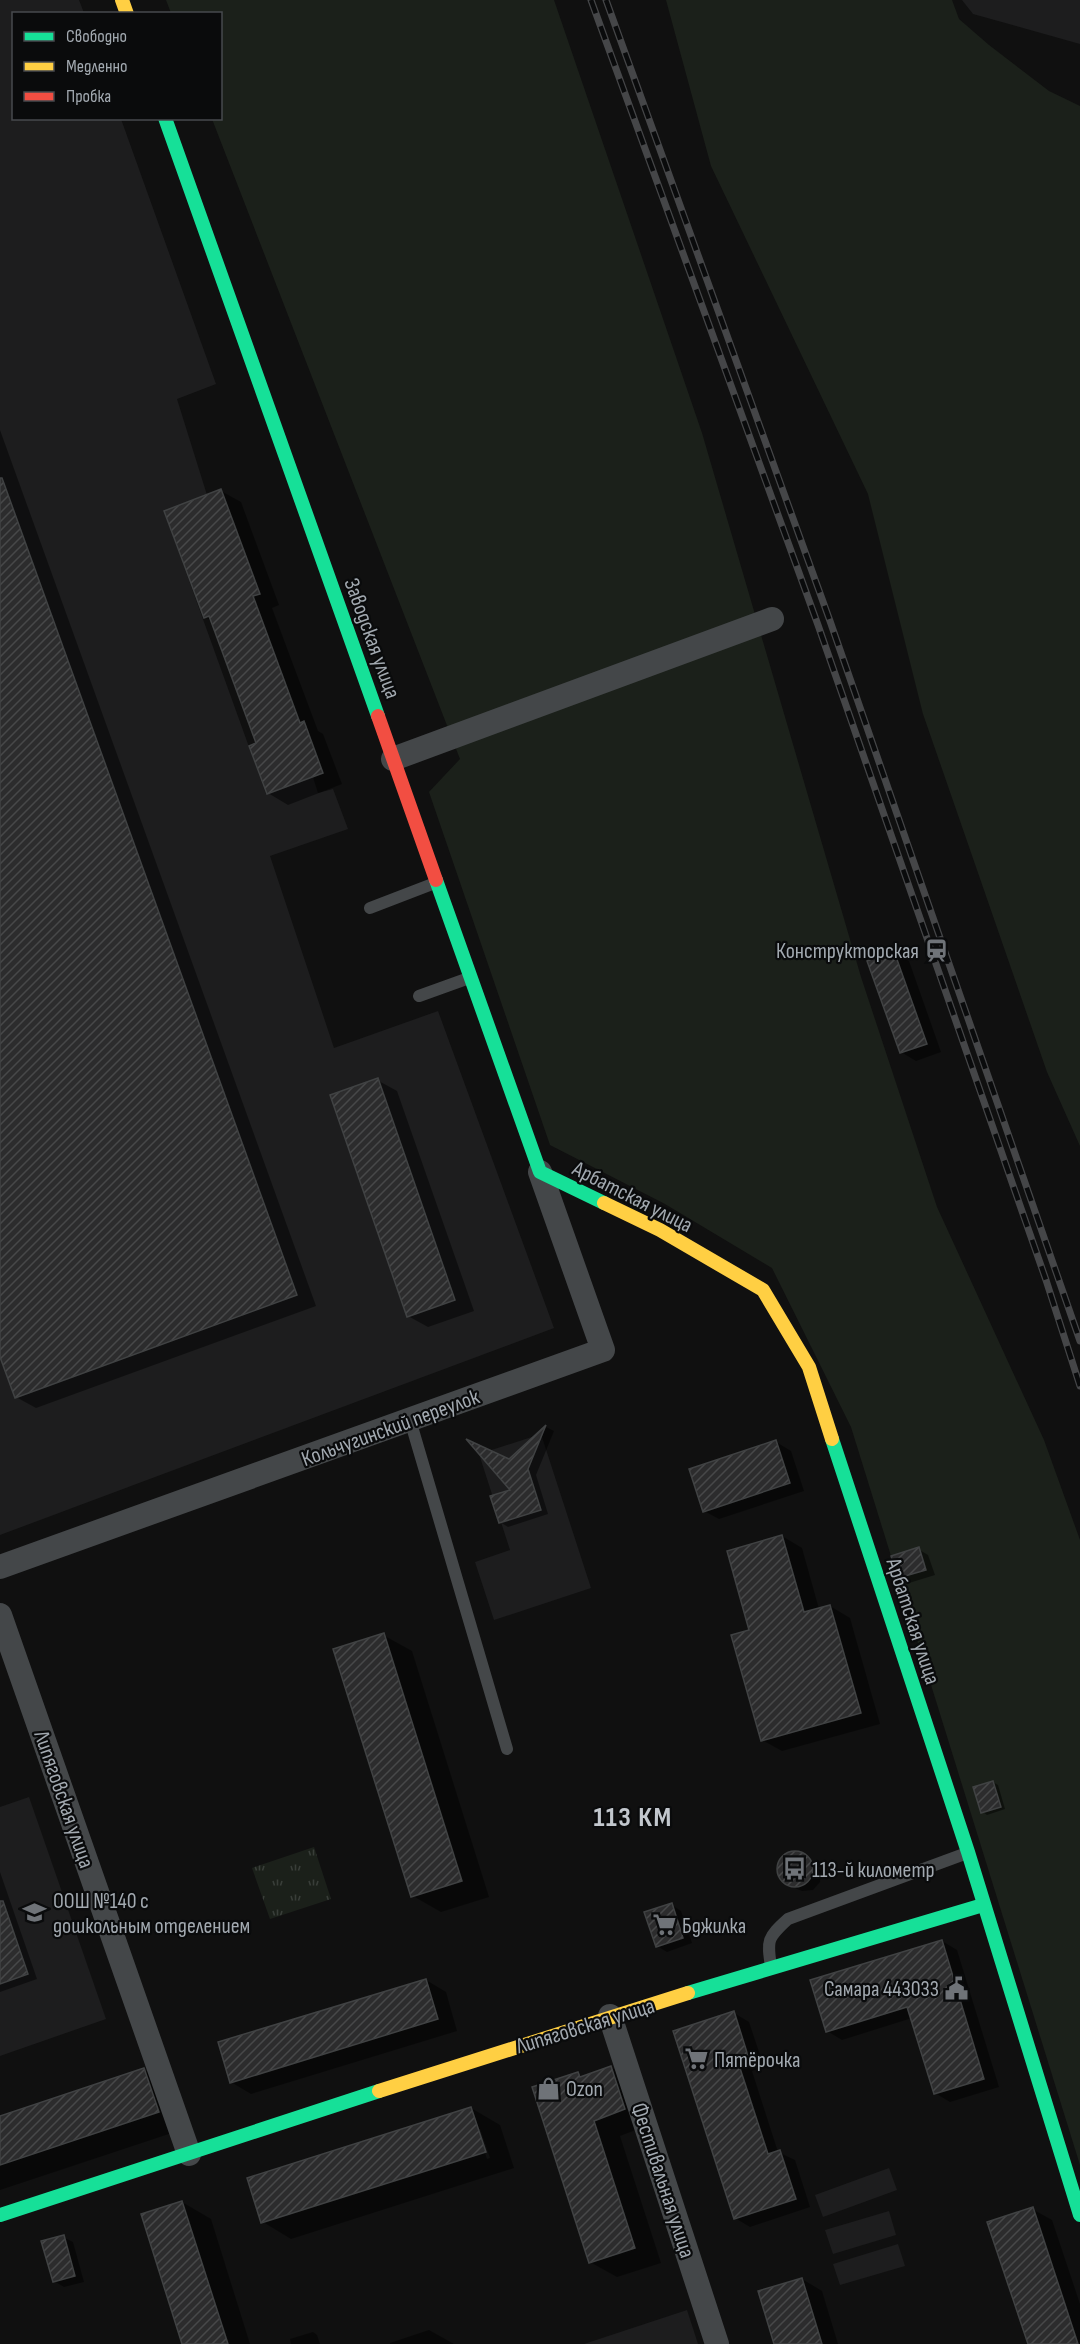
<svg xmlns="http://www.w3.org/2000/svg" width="1080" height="2344" font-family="'Sofia Sans Condensed',sans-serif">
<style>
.built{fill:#1d1d1e}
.green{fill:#1b201a}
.park{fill:url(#park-tufts)}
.shadow{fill:#0007;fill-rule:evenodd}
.building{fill:url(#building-hatch);stroke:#404243;stroke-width:1.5}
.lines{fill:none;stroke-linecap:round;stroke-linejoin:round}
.lane{stroke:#444749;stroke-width:12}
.street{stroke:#444749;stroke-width:24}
.fast{stroke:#16e098;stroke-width:14}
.slow{stroke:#ffcf43;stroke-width:14}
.jam{stroke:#f24e42;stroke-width:14}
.rail-casing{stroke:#454648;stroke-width:7}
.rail{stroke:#0a0b0c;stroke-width:4.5;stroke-dasharray:14;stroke-linecap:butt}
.labels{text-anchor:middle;stroke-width:4.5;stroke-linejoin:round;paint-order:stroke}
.street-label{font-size:22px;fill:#a2a9b0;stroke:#0a0b0c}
.poi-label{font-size:22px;fill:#a2a9b0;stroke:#0a0b0c;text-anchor:start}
.district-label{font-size:28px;font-weight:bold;letter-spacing:1.5px;fill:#c2c7cd;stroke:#0a0b0c}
</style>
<defs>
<pattern id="park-tufts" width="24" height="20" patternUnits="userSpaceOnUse" patternTransform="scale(1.5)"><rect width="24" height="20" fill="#1b201a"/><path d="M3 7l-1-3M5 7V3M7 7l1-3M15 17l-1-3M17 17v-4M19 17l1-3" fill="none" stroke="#393e39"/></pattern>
<pattern id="building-hatch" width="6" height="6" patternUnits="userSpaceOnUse" patternTransform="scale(1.5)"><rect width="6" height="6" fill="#2c2c2d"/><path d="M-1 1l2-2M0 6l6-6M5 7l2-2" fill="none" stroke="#474849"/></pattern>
</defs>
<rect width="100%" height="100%" fill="#101010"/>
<!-- built -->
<g class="built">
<path d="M0 0H79L84 13 14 14V118L121 119 216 384 177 399 207 495 164 511 266 794 313 777 318 793 333 789 348 829 270 856 334 1048 438 1011 554 1328 0 1535Z"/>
<path d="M962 0H1080V44L973 14Z"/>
<path d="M541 1434 591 1588 494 1620 475 1562 510 1550 479 1454Z"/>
<path d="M29 1797 106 2019 0 2056V1807Z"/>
<path d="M889 2168 897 2190 823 2217 815 2195Z"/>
<path d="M889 2211 896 2235 833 2254 825 2230Z"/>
<path d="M898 2244 905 2266 840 2285 833 2264Z"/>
<path d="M687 2310 698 2344H584Z"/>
</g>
<!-- green -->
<g class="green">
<path d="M166 0H554L702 433 861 977 937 1207 1044 1440 1080 1540V2165L851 1427 772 1268 665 1204 550 1145 429 792 460 759 212 119 220 118V14L171 13Z"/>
<path d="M666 0H952L959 19 989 45 1049 91 1080 106V1146L1047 1072 923 714 868 494 711 166Z"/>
</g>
<!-- park -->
<path class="park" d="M314 1847 331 1899 270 1919 252 1868Z"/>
<!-- shadow -->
<g class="shadow">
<path d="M0 430 316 1306 36 1408 16 1397 0 1352Z"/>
<path d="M221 491 241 502 279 605 272 608 318 731 323 734 342 784 288 805 268 793 258 744 212 621 205 617Z"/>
<path d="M894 953 909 961 941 1052 916 1061 901 1052Z"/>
<path d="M377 1080 397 1091 474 1311 428 1327 408 1316Z"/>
<path d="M546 1427 554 1431 536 1475 548 1514 508 1527 500 1522 513 1491 510 1461Z"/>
<path d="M776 1442 791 1451 804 1491 719 1519 704 1511Z"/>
<path d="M782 1536 802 1548 819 1609 830 1606 850 1618 880 1724 782 1751 762 1740 751 1631Z"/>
<path d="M918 1549 928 1555 935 1575 909 1583 899 1577Z"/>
<path d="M383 1635 412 1651 489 1897 441 1912 413 1896Z"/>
<path d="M993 1782 998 1785 1005 1809 987 1815 983 1812Z"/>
<path d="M794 1853 814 1862 821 1871 820 1882 813 1890 802 1891 797 1889 786 1883 780 1875 779 1865 789 1854Z"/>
<path d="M0 1872 37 1979 0 1992Z"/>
<path d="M672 1905 681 1911 692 1943 667 1952 657 1946Z"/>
<path d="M942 1941 957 1950 999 2087 950 2102 935 2093 912 2018 842 2040 827 2031Z"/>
<path d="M426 1980 446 1992 457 2031 251 2094 231 2082Z"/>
<path d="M734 2013 749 2022 764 2067 752 2071 778 2152 795 2160 810 2207 750 2227 735 2218Z"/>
<path d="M611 2067 638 2083 651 2124 620 2136 661 2263 617 2277 590 2262 578 2074 584 2077Z"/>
<path d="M144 2070 172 2086 187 2128 0 2190V2117Z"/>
<path d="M471 2108 500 2125 514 2168 291 2239 263 2222ZM477 2129H480L490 2158 487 2159Z"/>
<path d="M182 2202 211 2219 250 2344H183Z"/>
<path d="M1032 2209 1052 2220 1080 2304V2344H1030Z"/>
<path d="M63 2237 73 2242 84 2282 64 2287 54 2281Z"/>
<path d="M802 2279 822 2291 838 2344H776Z"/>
<path d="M429 2330 454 2344H390V2343Z"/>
<path d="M313 2332 317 2335 320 2344H291L290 2339Z"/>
</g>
<!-- building -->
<g class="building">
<path d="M0 478H2L297 1295 15 1398 0 1357Z"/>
<path d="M221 489 260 594 253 596 300 723 304 721 323 773 267 794 249 746 256 743 209 616 204 618 164 511Z"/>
<path d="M894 951 927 1044 900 1053 867 961Z"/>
<path d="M378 1078 455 1300 407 1317 330 1095Z"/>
<path d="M546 1425 528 1469 541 1510 499 1523 490 1496 510 1490 466 1439 509 1459Z"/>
<path d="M776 1440 790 1483 703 1512 689 1469Z"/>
<path d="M782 1535 804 1612 830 1605 861 1713 761 1741 731 1635 749 1630 727 1551Z"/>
<path d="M919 1547 926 1570 898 1578 891 1556Z"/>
<path d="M384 1633 462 1881 411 1897 333 1649Z"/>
<path d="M993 1781 1001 1807 981 1813 973 1787Z"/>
<circle cx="795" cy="1869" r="18"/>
<path d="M0 1901H3L28 1974 0 1984Z"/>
<path d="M672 1903 683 1938 656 1947 644 1912Z"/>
<path d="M942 1940 984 2079 934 2094 907 2007 826 2032 810 1980Z"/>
<path d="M426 1979 438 2019 230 2083 218 2042Z"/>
<path d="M734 2011 749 2059 738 2062 768 2154 780 2150 796 2199 734 2219 673 2031Z"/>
<path d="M611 2066 625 2109 594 2121 635 2248 589 2263 532 2087 578 2072 580 2077Z"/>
<path d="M144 2068 159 2112 0 2165V2116Z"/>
<path d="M471 2107 486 2152 261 2223 247 2178Z"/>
<path d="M182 2201 228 2344H182L141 2214Z"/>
<path d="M1033 2207 1078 2344H1028L987 2222Z"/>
<path d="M64 2235 75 2276 53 2282 41 2241Z"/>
<path d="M802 2278 822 2344H774L758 2291Z"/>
</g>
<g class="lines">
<!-- lane -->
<g class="lane">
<path d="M370 908 435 883"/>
<path d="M419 996 469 978"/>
<path d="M410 1420 507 1749"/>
<path d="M771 1967C767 1940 767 1938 788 1919L967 1853"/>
</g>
<!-- street -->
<g class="street">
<path d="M393 759 772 619"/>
<path d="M0 1567 603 1350 540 1172"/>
<path d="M0 1615 189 2154"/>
<path d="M610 2016 717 2344"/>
</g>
<!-- fast -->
<g class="fast">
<path d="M165 118 378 716"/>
<path d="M436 880 540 1172 604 1203"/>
<path d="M832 1439 968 1852 1080 2215"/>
<path d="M688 1993 983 1905"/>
<path d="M0 2215 379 2091"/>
</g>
<!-- slow -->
<g class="slow">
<path d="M122 0 127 14"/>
<path d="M604 1203 660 1230 763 1290 809 1367 832 1439"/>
<path d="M379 2091 688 1993"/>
</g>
<!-- jam -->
<path class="jam" d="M378 716 436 880"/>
<defs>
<g id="rail">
<path d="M591 0 818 625 1046 1280 1080 1386"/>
<path d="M606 0 830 621 1080 1341"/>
</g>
</defs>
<!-- rail casing -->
<use href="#rail" class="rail-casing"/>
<!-- rail -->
<use href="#rail" class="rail"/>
</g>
<!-- icons -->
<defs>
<symbol id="station-bare" viewBox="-9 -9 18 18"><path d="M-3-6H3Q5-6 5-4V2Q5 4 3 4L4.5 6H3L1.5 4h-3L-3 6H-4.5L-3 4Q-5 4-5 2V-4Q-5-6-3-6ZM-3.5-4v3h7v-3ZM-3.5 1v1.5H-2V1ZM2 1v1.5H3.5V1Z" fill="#6f7378" stroke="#0a0b0c" stroke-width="2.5" paint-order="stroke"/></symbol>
<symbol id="bus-bare" viewBox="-9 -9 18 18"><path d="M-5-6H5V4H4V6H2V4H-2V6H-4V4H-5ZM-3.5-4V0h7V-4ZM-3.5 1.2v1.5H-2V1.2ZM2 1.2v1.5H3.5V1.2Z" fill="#6f7378" stroke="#0a0b0c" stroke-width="2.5" paint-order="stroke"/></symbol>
<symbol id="school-bare" viewBox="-9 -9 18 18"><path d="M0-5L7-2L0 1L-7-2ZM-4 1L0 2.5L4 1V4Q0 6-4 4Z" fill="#6f7378" stroke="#0a0b0c" stroke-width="2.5" paint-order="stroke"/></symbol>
<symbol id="supermarket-bare" viewBox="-9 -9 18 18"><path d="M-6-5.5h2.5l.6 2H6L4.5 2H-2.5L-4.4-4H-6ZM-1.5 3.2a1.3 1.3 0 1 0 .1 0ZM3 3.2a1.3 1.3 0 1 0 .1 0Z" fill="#6f7378" stroke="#0a0b0c" stroke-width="2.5" paint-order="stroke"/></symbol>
<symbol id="civic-bare" viewBox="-9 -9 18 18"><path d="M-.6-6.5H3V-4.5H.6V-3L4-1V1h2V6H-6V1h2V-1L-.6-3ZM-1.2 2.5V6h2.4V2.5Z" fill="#6f7378" stroke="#0a0b0c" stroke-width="2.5" paint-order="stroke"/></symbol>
<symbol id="shop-bare" viewBox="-9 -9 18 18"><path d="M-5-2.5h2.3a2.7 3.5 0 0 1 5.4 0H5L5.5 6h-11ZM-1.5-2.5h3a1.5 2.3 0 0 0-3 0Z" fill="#6f7378" stroke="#0a0b0c" stroke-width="2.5" paint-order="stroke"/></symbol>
</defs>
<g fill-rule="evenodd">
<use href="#station-bare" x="920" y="934" width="33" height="33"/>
<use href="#bus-bare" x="778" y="1852" width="33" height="33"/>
<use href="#school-bare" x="18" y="1896" width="33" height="33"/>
<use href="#supermarket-bare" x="648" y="1908" width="33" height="33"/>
<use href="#civic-bare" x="940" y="1972" width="33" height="33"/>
<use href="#supermarket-bare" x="680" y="2042" width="33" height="33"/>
<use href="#shop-bare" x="532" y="2072" width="33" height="33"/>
</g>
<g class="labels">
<!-- street labels -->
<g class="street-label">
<text transform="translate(373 638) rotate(70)" y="8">Заводская улица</text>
<text transform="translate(633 1196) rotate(27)" y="8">Арбатская улица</text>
<text transform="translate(390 1427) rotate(-20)" y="8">Кольчугинский переулок</text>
<text transform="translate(914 1621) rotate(72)" y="8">Арбатская улица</text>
<text transform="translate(65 1799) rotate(71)" y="8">Липяговская улица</text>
<text transform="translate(585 2025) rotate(-17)" y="8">Липяговская улица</text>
<text transform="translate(664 2180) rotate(72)" y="8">Фестивальная улица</text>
</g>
<!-- poi labels -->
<g class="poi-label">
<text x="919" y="958" text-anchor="end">Конструкторская</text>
<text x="812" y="1877">113-й километр</text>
<text x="53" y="1908">ООШ №140 с<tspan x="53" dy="25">дошкольным отделением</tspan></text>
<text x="682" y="1933">Бджилка</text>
<text x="939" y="1996" text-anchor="end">Самара 443033</text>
<text x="714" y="2067">Пятёрочка</text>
<text x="566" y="2096">Ozon</text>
</g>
<!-- district labels -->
<g class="district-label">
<text x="633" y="1826">113 КМ</text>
</g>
</g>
<!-- legend -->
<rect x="12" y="12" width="210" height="108" fill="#0a0b0c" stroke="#474a4e" stroke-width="1.5"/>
<rect x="24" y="32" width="30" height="9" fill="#16e098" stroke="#474a4e" stroke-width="1.5"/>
<text x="66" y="42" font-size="18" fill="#a2a9b0">Свободно</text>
<rect x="24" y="62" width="30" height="9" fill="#ffcf43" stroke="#474a4e" stroke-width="1.5"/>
<text x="66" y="72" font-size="18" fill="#a2a9b0">Медленно</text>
<rect x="24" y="92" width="30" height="9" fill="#f24e42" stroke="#474a4e" stroke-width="1.5"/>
<text x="66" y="102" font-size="18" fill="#a2a9b0">Пробка</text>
</svg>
